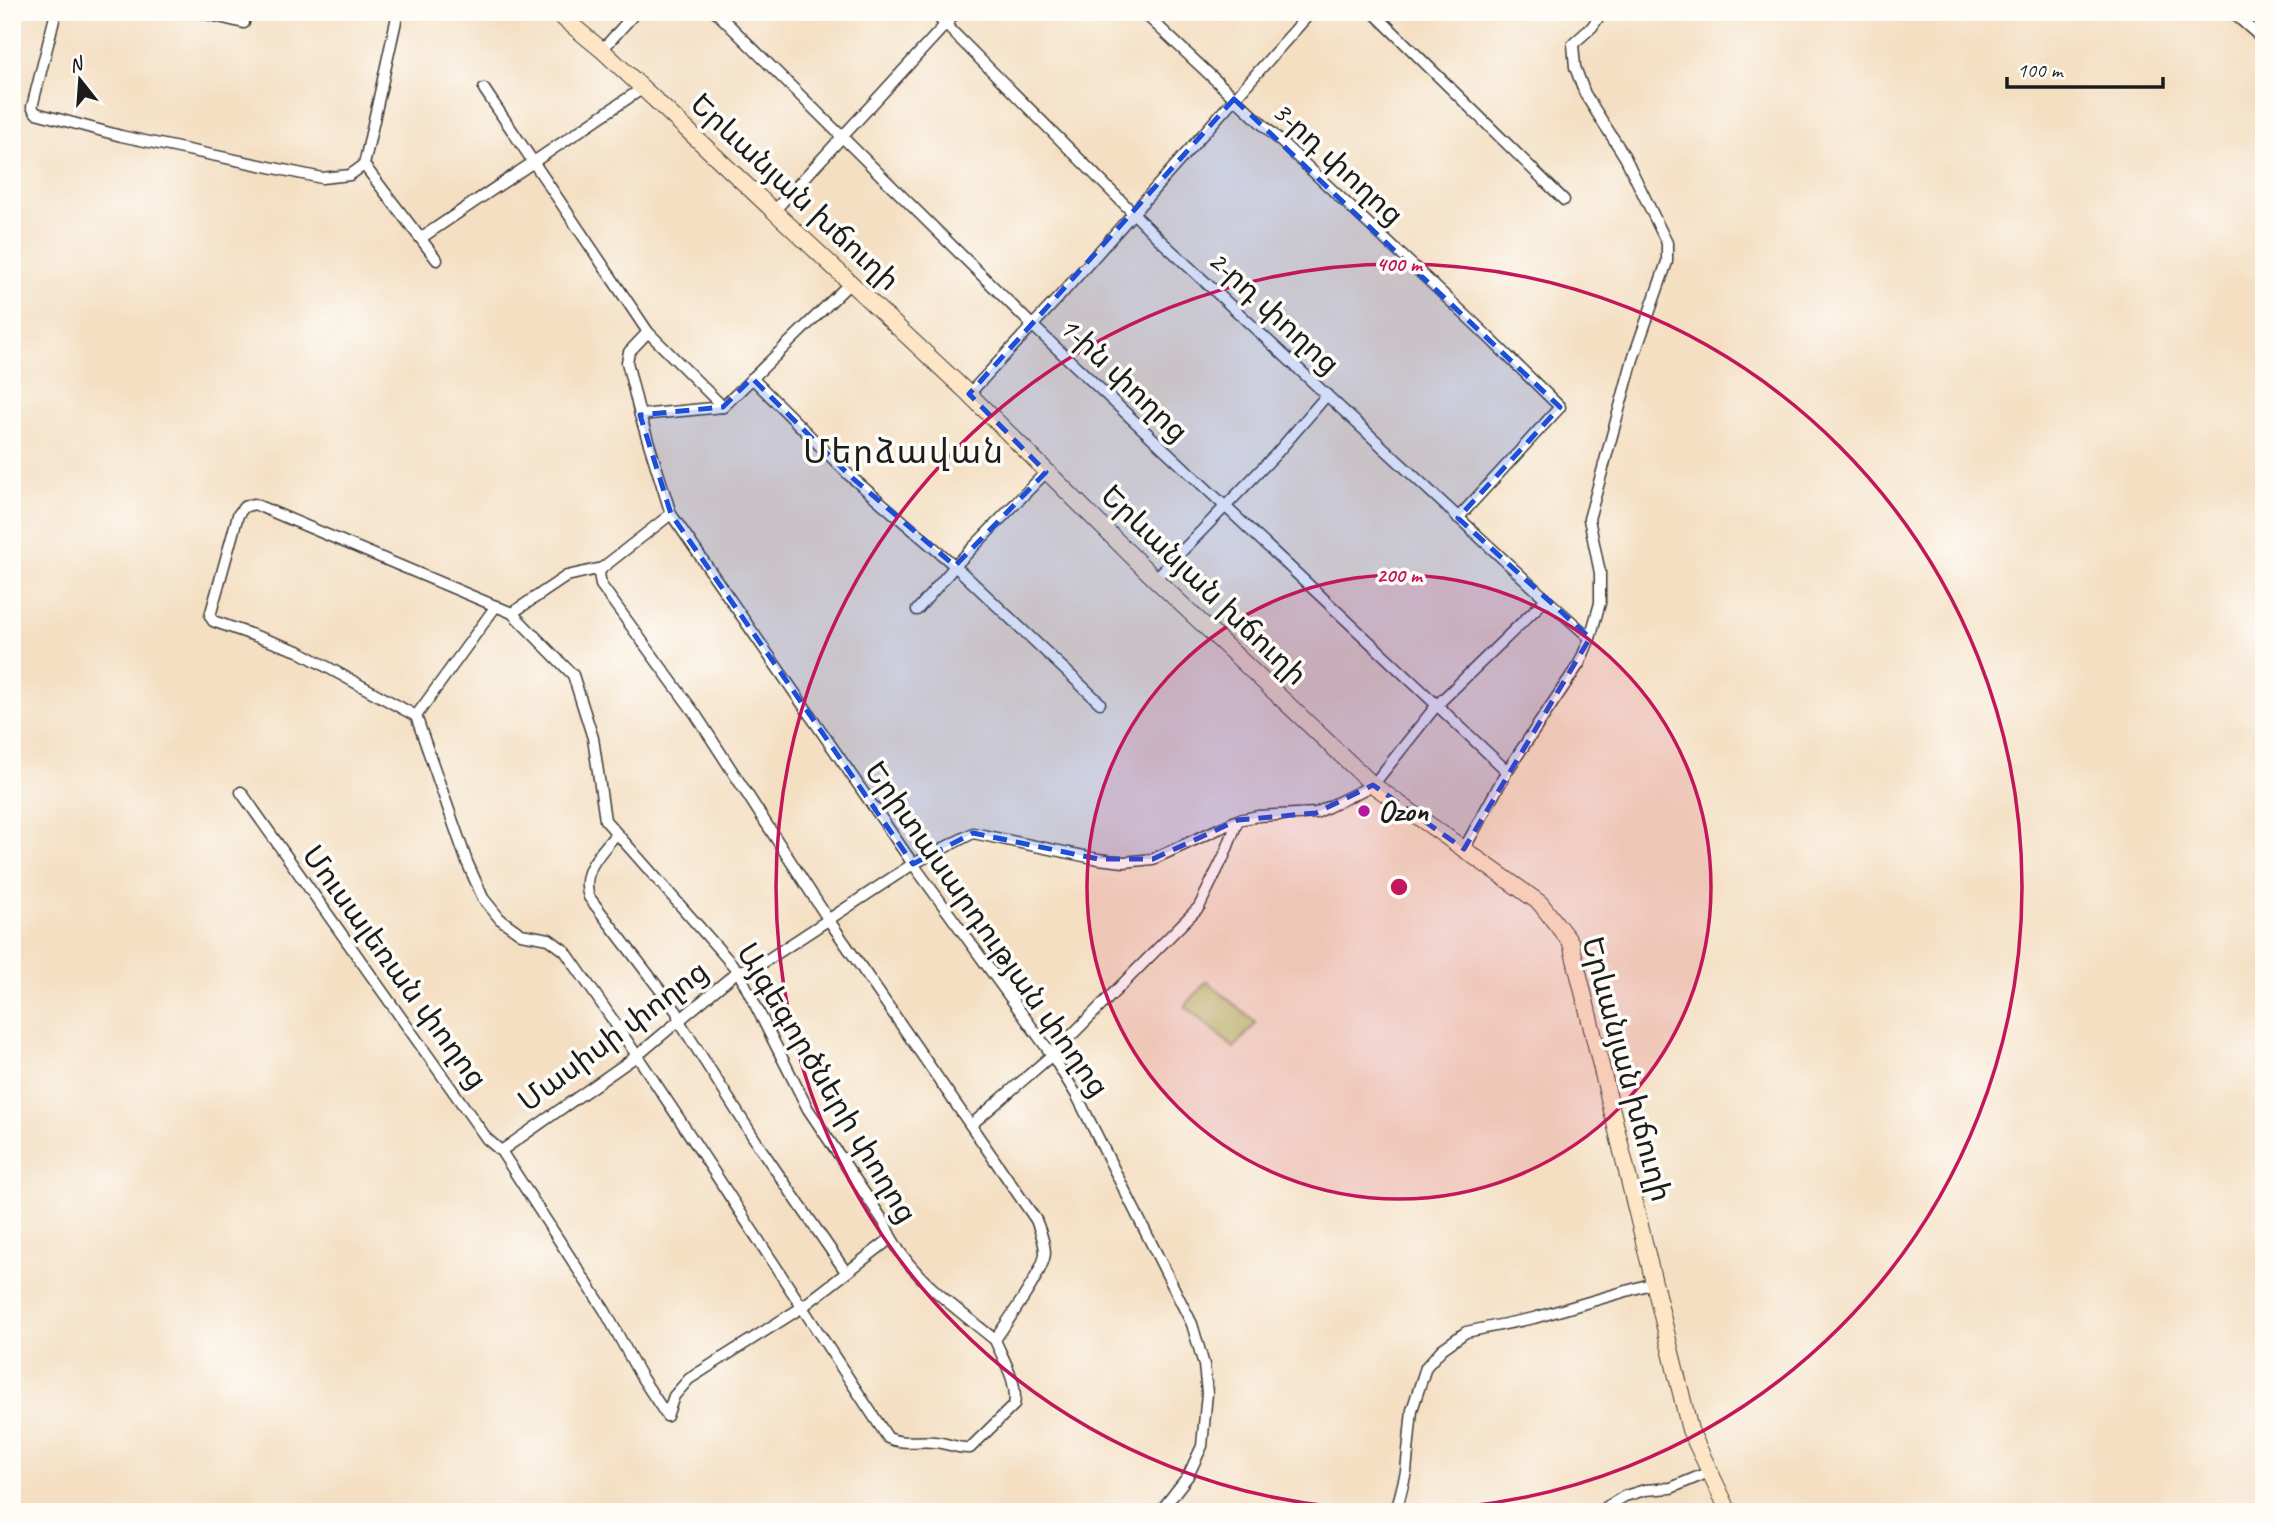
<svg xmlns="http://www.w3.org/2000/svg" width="2276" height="1524" font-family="Caveat,'Noto Sans Armenian',sans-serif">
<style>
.green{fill:#bccd70;stroke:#6c7446;stroke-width:2}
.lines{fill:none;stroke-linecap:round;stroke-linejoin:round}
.minor-casing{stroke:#3c3935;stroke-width:13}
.secondary-casing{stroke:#3c3935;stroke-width:18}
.minor{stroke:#fff;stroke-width:10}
.secondary{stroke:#fee5c5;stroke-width:16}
.marked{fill:#1d4ed8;fill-opacity:0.2;stroke:#1d4ed8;stroke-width:5;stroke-dasharray:14 9;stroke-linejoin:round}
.ring{fill:none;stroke:#c2185b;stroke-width:3.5}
.poi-dot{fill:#b5179e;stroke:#fdfcf7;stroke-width:2.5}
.labels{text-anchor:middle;stroke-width:7;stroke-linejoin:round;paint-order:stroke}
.street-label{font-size:30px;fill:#1c1c1c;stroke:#fdfcf7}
.poi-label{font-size:30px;font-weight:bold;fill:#1c1c1c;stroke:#fdfcf7;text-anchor:start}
.quarter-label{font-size:33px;letter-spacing:2px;fill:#1c1c1c;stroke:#fdfcf7}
.centre{fill:#c2185b;stroke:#fdfcf7;stroke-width:3.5}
.ring-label{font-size:21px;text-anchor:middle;font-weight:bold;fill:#c2185b;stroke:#fdfcf7;stroke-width:7;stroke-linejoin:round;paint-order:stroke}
</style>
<rect width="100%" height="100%" fill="#fdfcf7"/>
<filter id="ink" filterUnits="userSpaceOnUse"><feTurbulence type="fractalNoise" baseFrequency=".0143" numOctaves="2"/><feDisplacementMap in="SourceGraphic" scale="14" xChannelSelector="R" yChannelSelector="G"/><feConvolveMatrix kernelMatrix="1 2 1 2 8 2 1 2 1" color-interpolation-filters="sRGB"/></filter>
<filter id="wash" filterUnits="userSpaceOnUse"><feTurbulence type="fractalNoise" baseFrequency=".00686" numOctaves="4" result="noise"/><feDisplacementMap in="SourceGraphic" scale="28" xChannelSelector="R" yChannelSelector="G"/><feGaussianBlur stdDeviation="1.57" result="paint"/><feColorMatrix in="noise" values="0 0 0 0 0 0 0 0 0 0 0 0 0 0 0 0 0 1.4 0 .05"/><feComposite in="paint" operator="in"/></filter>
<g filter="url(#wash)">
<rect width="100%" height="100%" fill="#f4dfc3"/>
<!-- green -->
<path class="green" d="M1207 981 1256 1023 1234 1048 1185 1006Z"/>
</g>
<g filter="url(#ink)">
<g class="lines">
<defs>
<g id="minor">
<path d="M56 12 32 107 36 113 121 136 322 178 350 175 364 165"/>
<path d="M198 12 244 23"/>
<path d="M398 12 364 165 437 260"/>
<path d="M716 12 1033 326 1507 771"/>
<path d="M933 12 1159 239 1546 599 1590 638"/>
<path d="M1143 12 1476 325 1560 407 1458 518"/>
<path d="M1373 12 1564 200"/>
<path d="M2232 12 2264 40"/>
<path d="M602 50 636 12"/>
<path d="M484 89 648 332 723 407"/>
<path d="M774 211 957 12"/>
<path d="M421 238 643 88"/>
<path d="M648 332 629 352 627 362 640 415 671 514 913 864 1052 1055 1077 1096 1192 1324 1204 1365 1207 1393 1202 1446 1188 1476 1160 1512"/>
<path d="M752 378 849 475 955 566 1100 703"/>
<path d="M969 394 1059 297 1311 12"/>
<path d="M640 415 723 407 851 282"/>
<path d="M671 514 602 568 599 573 601 585 696 715 828 919 1036 1220C1040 1230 1045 1242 1045 1253 1045 1270 1006 1323 995 1340 1003 1359 1019 1384 1014 1405L970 1448C958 1449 947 1443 935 1442 920 1440 903 1445 888 1438 780 1276 677 1110 565 951L549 939 521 934 500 919 483 898 467 862 416 716 298 651 213 621 210 616 238 515 244 507 254 504 512 613 573 675 593 738 605 820 738 971 808 1109 884 1222C904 1274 954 1306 995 1340"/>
<path d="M1155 579 1276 454 1327 395"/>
<path d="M917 610 955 566 1046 472"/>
<path d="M512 613 567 576 602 568"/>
<path d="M416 716 496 606"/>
<path d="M241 792 487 1139 501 1151 605 1311 640 1375 667 1416"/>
<path d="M616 834C601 853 580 871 589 897L677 1012 679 1021 761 1149 846 1272"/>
<path d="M1464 849 1507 771 1579 664 1590 638 1600 603V573L1589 519 1633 359 1667 262V243L1625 157 1585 94 1575 67 1573 44 1592 27 1602 12"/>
<path d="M971 1125 1052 1055 1199 907 1225 854 1238 820"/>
<path d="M501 1151 638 1055 738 971 758 966 913 864 973 833 1098 859 1124 862 1153 859 1238 820 1258 816 1316 813 1373 785 1436 706 1546 599"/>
<path d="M667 1416 674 1396 689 1379 801 1308 890 1239"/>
<path d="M1396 1512 1406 1472 1412 1410 1426 1367 1442 1349 1466 1332 1534 1318 1654 1283"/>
<path d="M1598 1512 1625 1496 1645 1490 1671 1488 1709 1472"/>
</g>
<path id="secondary" d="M556 12 602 50 969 394 1155 579 1373 785 1540 903 1571 943 1690 1430 1729 1512"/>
</defs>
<!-- minor casing -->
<use href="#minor" class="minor-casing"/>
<!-- secondary casing -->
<use href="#secondary" class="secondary-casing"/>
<!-- minor -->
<use href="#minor" class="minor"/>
<!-- secondary -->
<use href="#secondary" class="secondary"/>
</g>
</g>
<!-- marked area -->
<path class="marked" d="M1234 99 1560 407 1458 518 1590 638 1464 849 1373 785 1316 813 1238 820 1153 859H1098L973 833 913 864 671 514 640 415 723 407 752 378 849 475 955 566 1046 472 969 394Z"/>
<!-- distance rings -->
<circle cx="1399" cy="887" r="312" fill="#c2185b" fill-opacity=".12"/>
<g class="ring">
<circle cx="1399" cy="887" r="312"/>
<circle cx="1399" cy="887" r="623"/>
</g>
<!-- markers -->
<circle class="poi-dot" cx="1364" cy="811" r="7"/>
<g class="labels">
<!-- street labels -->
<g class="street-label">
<text transform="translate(1338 163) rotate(43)" y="10">3-րդ փողոց</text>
<text transform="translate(795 192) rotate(43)" y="10">Երևանյան խճուղի</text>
<text transform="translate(1274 312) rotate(43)" y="10">2-րդ փողոց</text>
<text transform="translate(1124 379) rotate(44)" y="10">1-ին փողոց</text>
<text transform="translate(1204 585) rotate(44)" y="10">Երևանյան խճուղի</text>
<text transform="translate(987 929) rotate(55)" y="10">Երիտասարդության փողոց</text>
<text transform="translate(395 967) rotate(54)" y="10">Մուսալեռան փողոց</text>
<text transform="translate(613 1036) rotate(-37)" y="10">Մասիսի փողոց</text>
<text transform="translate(1627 1069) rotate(75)" y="10">Երևանյան խճուղի</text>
<text transform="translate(827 1083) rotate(59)" y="10">Այգեգործների փողոց</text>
</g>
<!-- poi labels -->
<g class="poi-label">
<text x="1378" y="821">Ozon</text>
</g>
<!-- quarter labels -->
<g class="quarter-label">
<text x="904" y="463">Մերձավան</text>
</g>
</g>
<circle cx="1399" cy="887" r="10" class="centre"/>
<g class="ring-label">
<text x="1399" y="271">400 m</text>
<text x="1399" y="582">200 m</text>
</g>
<!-- margin -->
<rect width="2276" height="1524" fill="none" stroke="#fdfcf7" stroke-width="42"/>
<!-- north arrow -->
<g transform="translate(80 80) rotate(343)" stroke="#fdfcf7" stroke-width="5" paint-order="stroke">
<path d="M0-5L12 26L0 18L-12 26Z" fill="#1c1c1c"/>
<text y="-10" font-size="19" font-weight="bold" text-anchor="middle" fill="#1c1c1c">N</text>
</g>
<!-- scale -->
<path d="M2007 77v10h156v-10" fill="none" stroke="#1c1c1c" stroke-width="3.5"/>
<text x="2017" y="77" font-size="21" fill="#1c1c1c" stroke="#fdfcf7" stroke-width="5" paint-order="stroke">100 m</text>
</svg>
